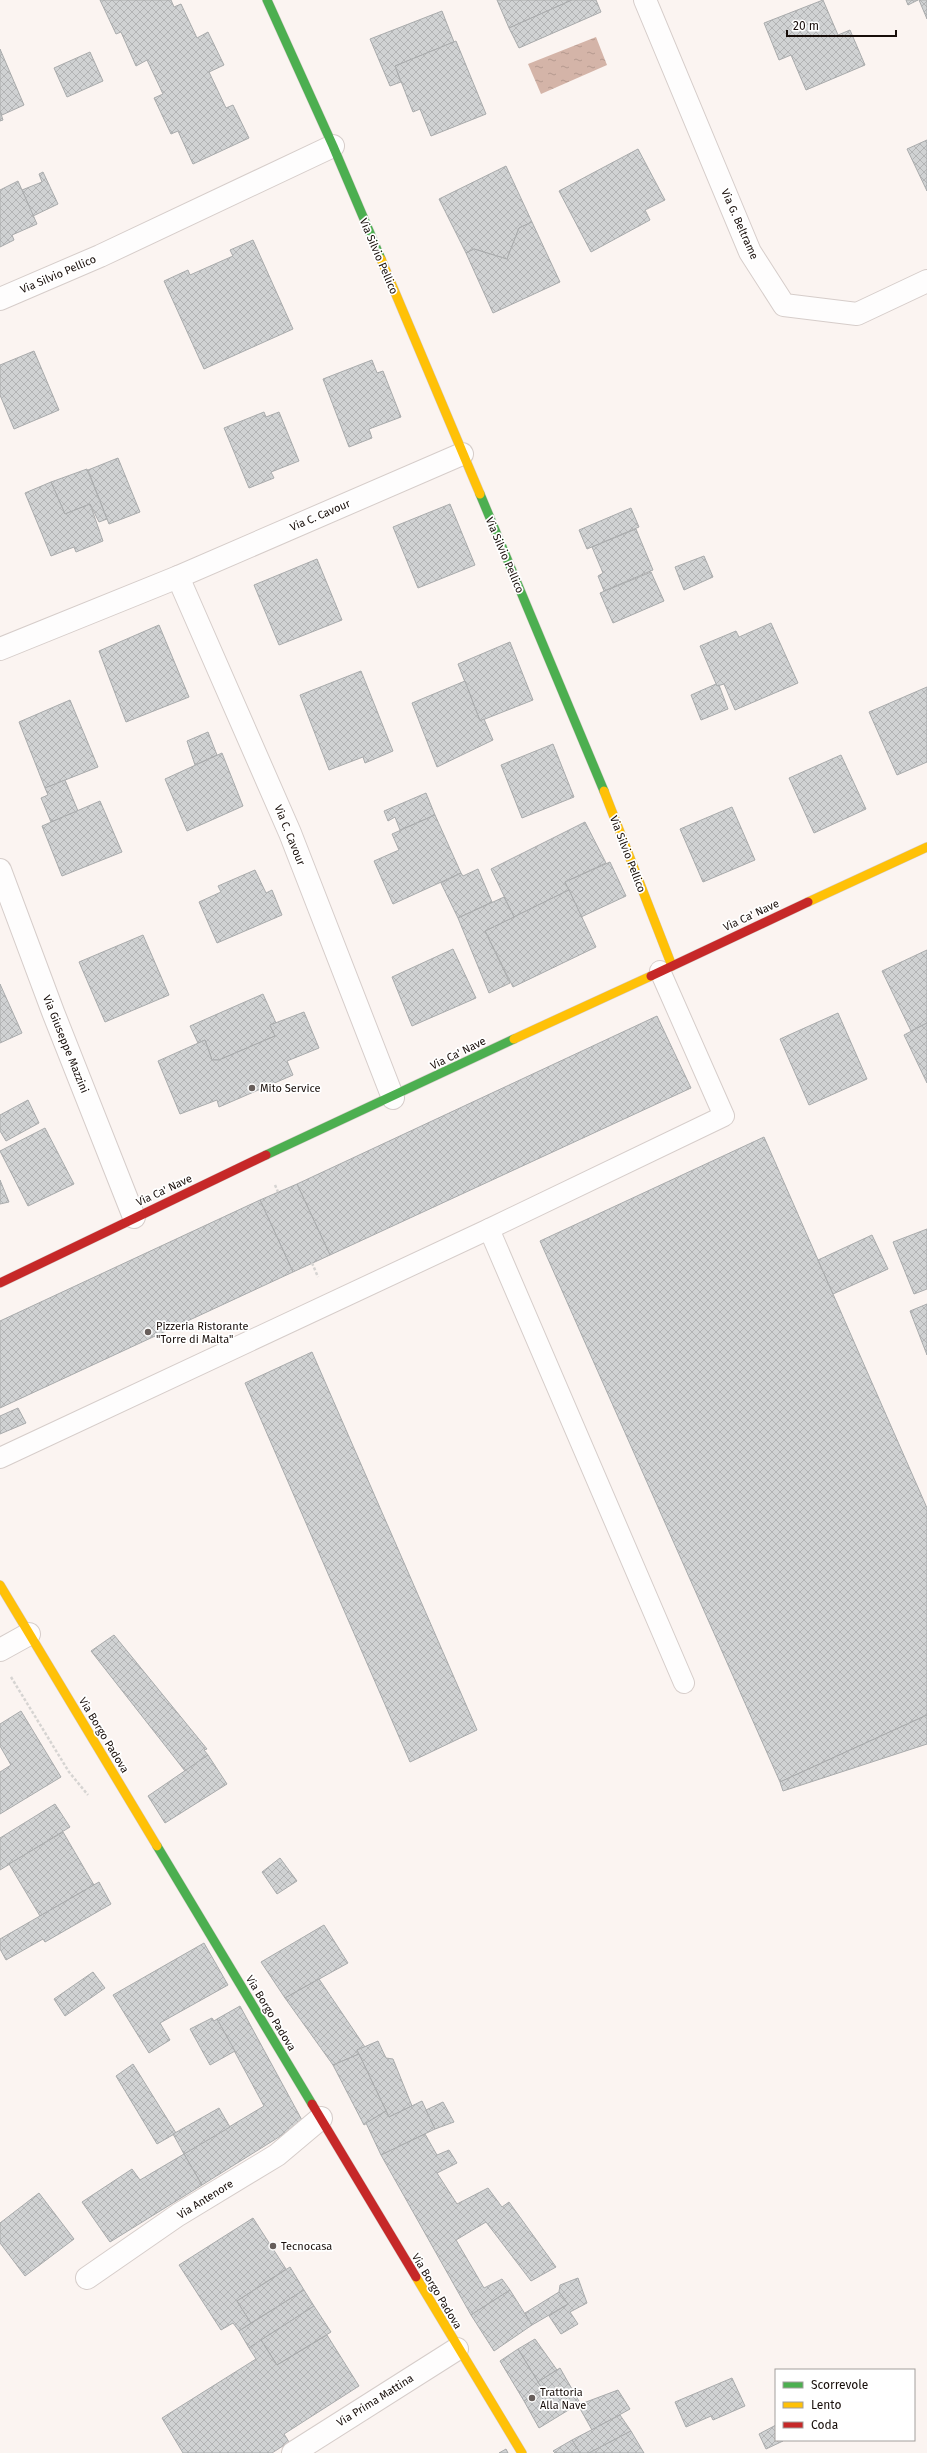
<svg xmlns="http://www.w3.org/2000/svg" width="927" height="2453" font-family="'Fira Sans',sans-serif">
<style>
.water{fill:url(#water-ripples)}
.building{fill:url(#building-cross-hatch);stroke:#a9abac}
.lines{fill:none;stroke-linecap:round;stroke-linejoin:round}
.lane-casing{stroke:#d6cdca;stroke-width:22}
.street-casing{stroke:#d6cdca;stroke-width:24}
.fast-casing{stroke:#d6cdca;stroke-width:10}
.slow-casing{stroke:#d6cdca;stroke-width:10}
.jam-casing{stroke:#d6cdca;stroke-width:10}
.path{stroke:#d6d4d2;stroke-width:2.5;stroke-dasharray:3 2;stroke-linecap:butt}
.lane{stroke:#fefdfd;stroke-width:20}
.street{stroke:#fefdfd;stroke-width:22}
.fast{stroke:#4caf50;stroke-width:9}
.slow{stroke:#ffc107;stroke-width:9}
.jam{stroke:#c62828;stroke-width:9}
.poi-dot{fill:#675e5b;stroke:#fff;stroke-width:1.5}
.labels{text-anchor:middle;stroke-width:3.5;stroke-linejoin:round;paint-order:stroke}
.street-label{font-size:11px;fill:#180e0a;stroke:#fff}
.poi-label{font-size:11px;fill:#180e0a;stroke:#fff;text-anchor:start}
</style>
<defs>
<pattern id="water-ripples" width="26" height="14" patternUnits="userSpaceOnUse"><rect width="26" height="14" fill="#d4b4a8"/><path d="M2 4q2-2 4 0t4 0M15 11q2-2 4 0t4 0" fill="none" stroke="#b59a8f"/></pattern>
<pattern id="building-cross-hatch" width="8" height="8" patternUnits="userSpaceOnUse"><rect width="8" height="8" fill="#d0d2d3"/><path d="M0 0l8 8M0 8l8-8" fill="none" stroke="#b2b3b4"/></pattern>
</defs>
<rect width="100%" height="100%" fill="#fbf4f1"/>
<!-- water -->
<path class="water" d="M596 37 607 65 541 94 528 64Z"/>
<!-- building -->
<g class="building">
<path d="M100 0H171L174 7 181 4 197 38 208 32 224 65 209 72 226 108 233 105 249 138 193 164 178 131 171 134 154 98 163 94 147 60 136 66 121 32 116 34Z"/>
<path d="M497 0H572L509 28Z"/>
<path d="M572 0H596L601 12 519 48 509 28Z"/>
<path d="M823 0 838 35 850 30 865 65 806 90 791 55 779 60 764 23Z"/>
<path d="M906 0H918L908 5Z"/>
<path d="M919 0H927V19Z"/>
<path d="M442 11 454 42 395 66 401 82 390 86 370 39Z"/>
<path d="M456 41 486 114 431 136 420 109 413 112 395 66Z"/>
<path d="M0 49 24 105 2 115 0 111Z"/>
<path d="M90 52 103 81 67 97 54 68Z"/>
<path d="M0 111 3 120 0 121Z"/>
<path d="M927 140V191L907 149Z"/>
<path d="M638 149 665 200 645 210 650 220 591 252 559 191Z"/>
<path d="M506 166 532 222 519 228 507 259 474 249 466 253 439 199Z"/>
<path d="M43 172 58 204 33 216 22 190 42 182 39 174Z"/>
<path d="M18 181 37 224 12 235 14 240 0 247V190Z"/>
<path d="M532 222 560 282 493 313 466 253 474 249 507 259 519 228Z"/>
<path d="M253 240 293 329 204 369 164 281 188 270 190 275 233 256 230 250Z"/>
<path d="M34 351 59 410 14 429 0 395V365Z"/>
<path d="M372 360 377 373 383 371 401 417 369 429 372 438 349 447 323 379Z"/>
<path d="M264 412 266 417 279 412 299 461 271 472 274 478 249 488 224 428Z"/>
<path d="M118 458 140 512 109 524 88 470Z"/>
<path d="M87 469 107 519 99 522 90 504 65 514 51 482Z"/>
<path d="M51 482 65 514 90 504 103 541 76 552 74 547 51 556 25 493Z"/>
<path d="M450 504 475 565 418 588 393 527Z"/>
<path d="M631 508 639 527 587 549 579 530Z"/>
<path d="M636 529 653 570 604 591 598 576 603 573 592 547Z"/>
<path d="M704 556 713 577 684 590 675 567Z"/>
<path d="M317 559 342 620 279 645 254 585Z"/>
<path d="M651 572 664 601 613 623 600 593Z"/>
<path d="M771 623 798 683 735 710 724 684 717 686 700 646 736 631 739 637Z"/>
<path d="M159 625 189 697 126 722 99 651Z"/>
<path d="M510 642 533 700 480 721 458 664Z"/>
<path d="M361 671 393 751 365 763 363 757 329 770 300 695Z"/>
<path d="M465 681 480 721 484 719 493 740 437 767 412 703Z"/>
<path d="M716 684 717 686 719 685 728 709 701 720 691 695Z"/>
<path d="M927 687V762L897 775 869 712Z"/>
<path d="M70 700 98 767 45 788 19 722Z"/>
<path d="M208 732 217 755 195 765 187 741Z"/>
<path d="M553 744 574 797 522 818 501 765Z"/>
<path d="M222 753 243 806 187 831 165 779Z"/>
<path d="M841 755 866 809 814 833 789 778Z"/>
<path d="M65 780 78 811 51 822 41 798 48 795 45 788Z"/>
<path d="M426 793 435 815 400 830 395 817 388 821 384 811Z"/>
<path d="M100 801 122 852 62 876 42 826Z"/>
<path d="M732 807 755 860 703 882 680 829Z"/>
<path d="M435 815 461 873 393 904 374 861 399 850 392 834Z"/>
<path d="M585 822 606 863 565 882 569 890 514 917 491 869Z"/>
<path d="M610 862 626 896 581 917 565 882Z"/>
<path d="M478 869 492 902 458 918 441 883 461 873 463 876Z"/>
<path d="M255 870 266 893 272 890 282 915 217 943 199 902 221 892 218 886Z"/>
<path d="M569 890 596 947 513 987 485 931Z"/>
<path d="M504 897 514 917 485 931 510 983 489 993 458 918Z"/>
<path d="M143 935 169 995 105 1022 79 962Z"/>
<path d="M453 949 476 998 412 1026 392 977Z"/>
<path d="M927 950V1023L911 1031 882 971Z"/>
<path d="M0 984 22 1033 0 1043Z"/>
<path d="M263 994 276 1023 270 1025 275 1036 219 1060H212L205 1040 198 1043 190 1026Z"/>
<path d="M304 1012 319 1048 287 1061 293 1075 219 1107 217 1100 180 1114 158 1061 205 1040 212 1060H219L275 1036 270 1025Z"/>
<path d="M838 1013 867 1079 809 1105 780 1039Z"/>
<path d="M657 1016 691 1088 330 1255 297 1184Z"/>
<path d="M927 1023V1083L904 1035Z"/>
<path d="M28 1100 39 1123 6 1141 0 1131V1115Z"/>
<path d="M45 1128 74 1184 28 1206 0 1151Z"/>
<path d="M764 1137 927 1508V1715L780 1782 540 1241Z"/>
<path d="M0 1180 9 1202 0 1204Z"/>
<path d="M297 1184 330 1255 293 1272 260 1200Z"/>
<path d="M260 1200 293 1272 0 1408V1321Z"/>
<path d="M927 1229V1289L914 1294 893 1242Z"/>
<path d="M872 1235 888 1269 833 1294 818 1260Z"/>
<path d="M927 1304V1355L910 1311Z"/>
<path d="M312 1352 477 1730 410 1762 245 1383Z"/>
<path d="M18 1408 26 1423 0 1434V1416Z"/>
<path d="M114 1635 207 1749 204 1750 208 1755 185 1771 91 1651Z"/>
<path d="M21 1711 61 1777 0 1814V1772L11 1765 0 1746V1724Z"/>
<path d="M927 1715V1744L783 1791 780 1782Z"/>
<path d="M208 1755 227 1784 165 1823 148 1796Z"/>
<path d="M55 1804 70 1827 0 1870V1838Z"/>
<path d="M63 1832 94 1885 40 1916 9 1864Z"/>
<path d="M280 1858 297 1881 277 1894 262 1872Z"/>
<path d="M99 1882 111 1904 45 1942 43 1939 6 1960 0 1949V1939Z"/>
<path d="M324 1925 348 1963 285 1998 261 1962Z"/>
<path d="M204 1943 228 1985 160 2023 170 2040 149 2053 113 1995Z"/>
<path d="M93 1972 105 1988 65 2016 54 1999Z"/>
<path d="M319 1979 365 2047 357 2050 359 2054 333 2065 285 1998Z"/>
<path d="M240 2006 303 2122 202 2185 184 2154 264 2106 217 2019Z"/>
<path d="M212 2018 214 2021 217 2019 235 2051 210 2065 190 2029Z"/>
<path d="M378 2041 386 2058 393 2059 412 2106 389 2117 357 2050Z"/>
<path d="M359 2054 386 2111 364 2125 333 2065Z"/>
<path d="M133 2064 176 2133 157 2144 116 2076Z"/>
<path d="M422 2101 435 2129 381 2155 366 2123 386 2111 389 2117Z"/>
<path d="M443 2102 454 2122 435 2129 426 2110Z"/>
<path d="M219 2108 230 2127 184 2154 173 2134Z"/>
<path d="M425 2134 437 2155 449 2150 457 2163 437 2173 457 2204 488 2188 502 2207 509 2202 556 2267 531 2281 486 2222 456 2240 484 2288 502 2279 510 2290 471 2315 381 2155Z"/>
<path d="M184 2154 202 2185 110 2242 82 2202 132 2169 140 2180Z"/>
<path d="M39 2193 74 2239 25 2276 0 2243V2223Z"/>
<path d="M253 2218 286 2269 237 2301 251 2323 239 2331 233 2323 221 2330 179 2265Z"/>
<path d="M290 2267 304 2290 251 2323 237 2301Z"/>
<path d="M578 2278 587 2303 570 2312 578 2324 561 2334 549 2316 568 2304 559 2292 560 2285Z"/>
<path d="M304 2290 314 2306 249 2348 239 2331Z"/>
<path d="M510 2290 532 2325 494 2351 471 2315Z"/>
<path d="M559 2292 568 2304 532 2325 525 2313Z"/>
<path d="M314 2306 331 2332 277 2365 261 2340Z"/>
<path d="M327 2335 359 2386 284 2434 289 2442 272 2453H183L162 2418 256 2359 249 2348 261 2340 277 2365Z"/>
<path d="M535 2339 557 2370 538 2382 518 2349Z"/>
<path d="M518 2349 543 2390 524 2401 500 2361Z"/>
<path d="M560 2368 580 2403 539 2428 524 2401 543 2390 538 2382Z"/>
<path d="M732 2378 745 2406 713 2420 711 2416 686 2427 675 2402Z"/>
<path d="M618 2390 630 2409 592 2430 578 2405Z"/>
<path d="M620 2415 631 2431 589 2453H580L572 2440Z"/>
<path d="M776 2425V2440L783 2441 766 2449 759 2434Z"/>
<path d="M631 2431 644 2453H589Z"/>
<path d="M572 2440 580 2453H555L553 2451Z"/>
<path d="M506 2449 508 2453H499Z"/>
</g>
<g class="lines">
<defs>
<g id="lane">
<path d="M489 1229 684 1683"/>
<path d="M0 1458 489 1229 724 1116 660 971"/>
</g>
<g id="street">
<path d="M645 0 750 252 784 305 857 314 927 281"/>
<path d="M0 299 100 256 333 146"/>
<path d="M178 577 290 833 393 1098"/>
<path d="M0 649 178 577 462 454"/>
<path d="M0 870 53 1012 134 1217"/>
<path d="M0 1650 29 1634"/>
<path d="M87 2278 178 2215 277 2155 321 2118"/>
<path d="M293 2453 457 2349"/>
</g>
<g id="fast">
<path d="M267 0 333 146 381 259"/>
<path d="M480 494 604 791"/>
<path d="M266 1155 514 1039"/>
<path d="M157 1846 312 2104"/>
</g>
<g id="slow">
<path d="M381 259 480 494"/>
<path d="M604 791 672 966"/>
<path d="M808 902 927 847"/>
<path d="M514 1039 651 976"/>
<path d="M0 1585 157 1846"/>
<path d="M416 2277 522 2453"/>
</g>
<g id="jam">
<path d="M651 976 808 902"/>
<path d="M0 1283 266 1155"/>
<path d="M312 2104 416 2277"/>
</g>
</defs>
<!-- lane casing -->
<use href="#lane" class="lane-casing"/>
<!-- street casing -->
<use href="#street" class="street-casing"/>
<!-- fast casing -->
<use href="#fast" class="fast-casing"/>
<!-- slow casing -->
<use href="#slow" class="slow-casing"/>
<!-- jam casing -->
<use href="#jam" class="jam-casing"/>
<!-- path -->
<g class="path">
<path d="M275 1185 278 1192"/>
<path d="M312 1263 318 1277"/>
<path d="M11 1677 69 1772 88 1795"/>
</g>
<!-- lane -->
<use href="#lane" class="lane"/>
<!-- street -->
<use href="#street" class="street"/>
<!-- fast -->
<use href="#fast" class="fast"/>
<!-- slow -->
<use href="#slow" class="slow"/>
<!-- jam -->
<use href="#jam" class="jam"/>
</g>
<!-- markers -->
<g class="poi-dot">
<circle cx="252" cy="1088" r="4"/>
<circle cx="148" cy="1332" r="4"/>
<circle cx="273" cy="2246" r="4"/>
<circle cx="532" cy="2398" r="4"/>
</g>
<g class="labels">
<!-- street labels -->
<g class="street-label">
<text transform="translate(740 224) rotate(66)" y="4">Via G. Beltrame</text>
<text transform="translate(379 256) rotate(67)" y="4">Via Silvio Pellico</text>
<text transform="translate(58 274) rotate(-23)" y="4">Via Silvio Pellico</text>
<text transform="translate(320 515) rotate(-23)" y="4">Via C. Cavour</text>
<text transform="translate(505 555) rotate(67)" y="4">Via Silvio Pellico</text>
<text transform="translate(290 835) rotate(68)" y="4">Via C. Cavour</text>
<text transform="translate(628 854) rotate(69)" y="4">Via Silvio Pellico</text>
<text transform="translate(751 915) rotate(-25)" y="4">Via Ca' Nave</text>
<text transform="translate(66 1044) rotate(68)" y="4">Via Giuseppe Mazzini</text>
<text transform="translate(458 1053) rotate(-26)" y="4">Via Ca' Nave</text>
<text transform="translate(164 1190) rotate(-25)" y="4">Via Ca' Nave</text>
<text transform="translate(104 1735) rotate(59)" y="4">Via Borgo Padova</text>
<text transform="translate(271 2013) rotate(59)" y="4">Via Borgo Padova</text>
<text transform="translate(205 2199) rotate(-32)" y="4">Via Antenore</text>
<text transform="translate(437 2291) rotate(59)" y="4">Via Borgo Padova</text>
<text transform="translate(375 2400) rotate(-32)" y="4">Via Prima Mattina</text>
</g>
<!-- poi labels -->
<g class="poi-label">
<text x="260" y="1092">Mito Service</text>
<text x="156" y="1330">Pizzeria Ristorante<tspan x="156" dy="13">"Torre di Malta"</tspan></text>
<text x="281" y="2250">Tecnocasa</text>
<text x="540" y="2396">Trattoria<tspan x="540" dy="13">Alla Nave</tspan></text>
</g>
</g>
<!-- legend -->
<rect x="775" y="2369" width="140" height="72" fill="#ffffff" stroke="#a39f9d"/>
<rect x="783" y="2382" width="20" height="6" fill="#4caf50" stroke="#a39f9d"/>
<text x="811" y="2389" font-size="12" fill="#180e0a">Scorrevole</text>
<rect x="783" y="2402" width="20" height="6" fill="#ffc107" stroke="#a39f9d"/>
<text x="811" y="2409" font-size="12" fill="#180e0a">Lento</text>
<rect x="783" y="2422" width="20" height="6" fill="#c62828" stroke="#a39f9d"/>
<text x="811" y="2429" font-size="12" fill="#180e0a">Coda</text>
<!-- scale -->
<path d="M787 30v6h109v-6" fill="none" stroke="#180e0a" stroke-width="2"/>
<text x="793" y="30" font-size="12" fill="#180e0a" stroke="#ffffff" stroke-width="3" paint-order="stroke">20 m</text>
</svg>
